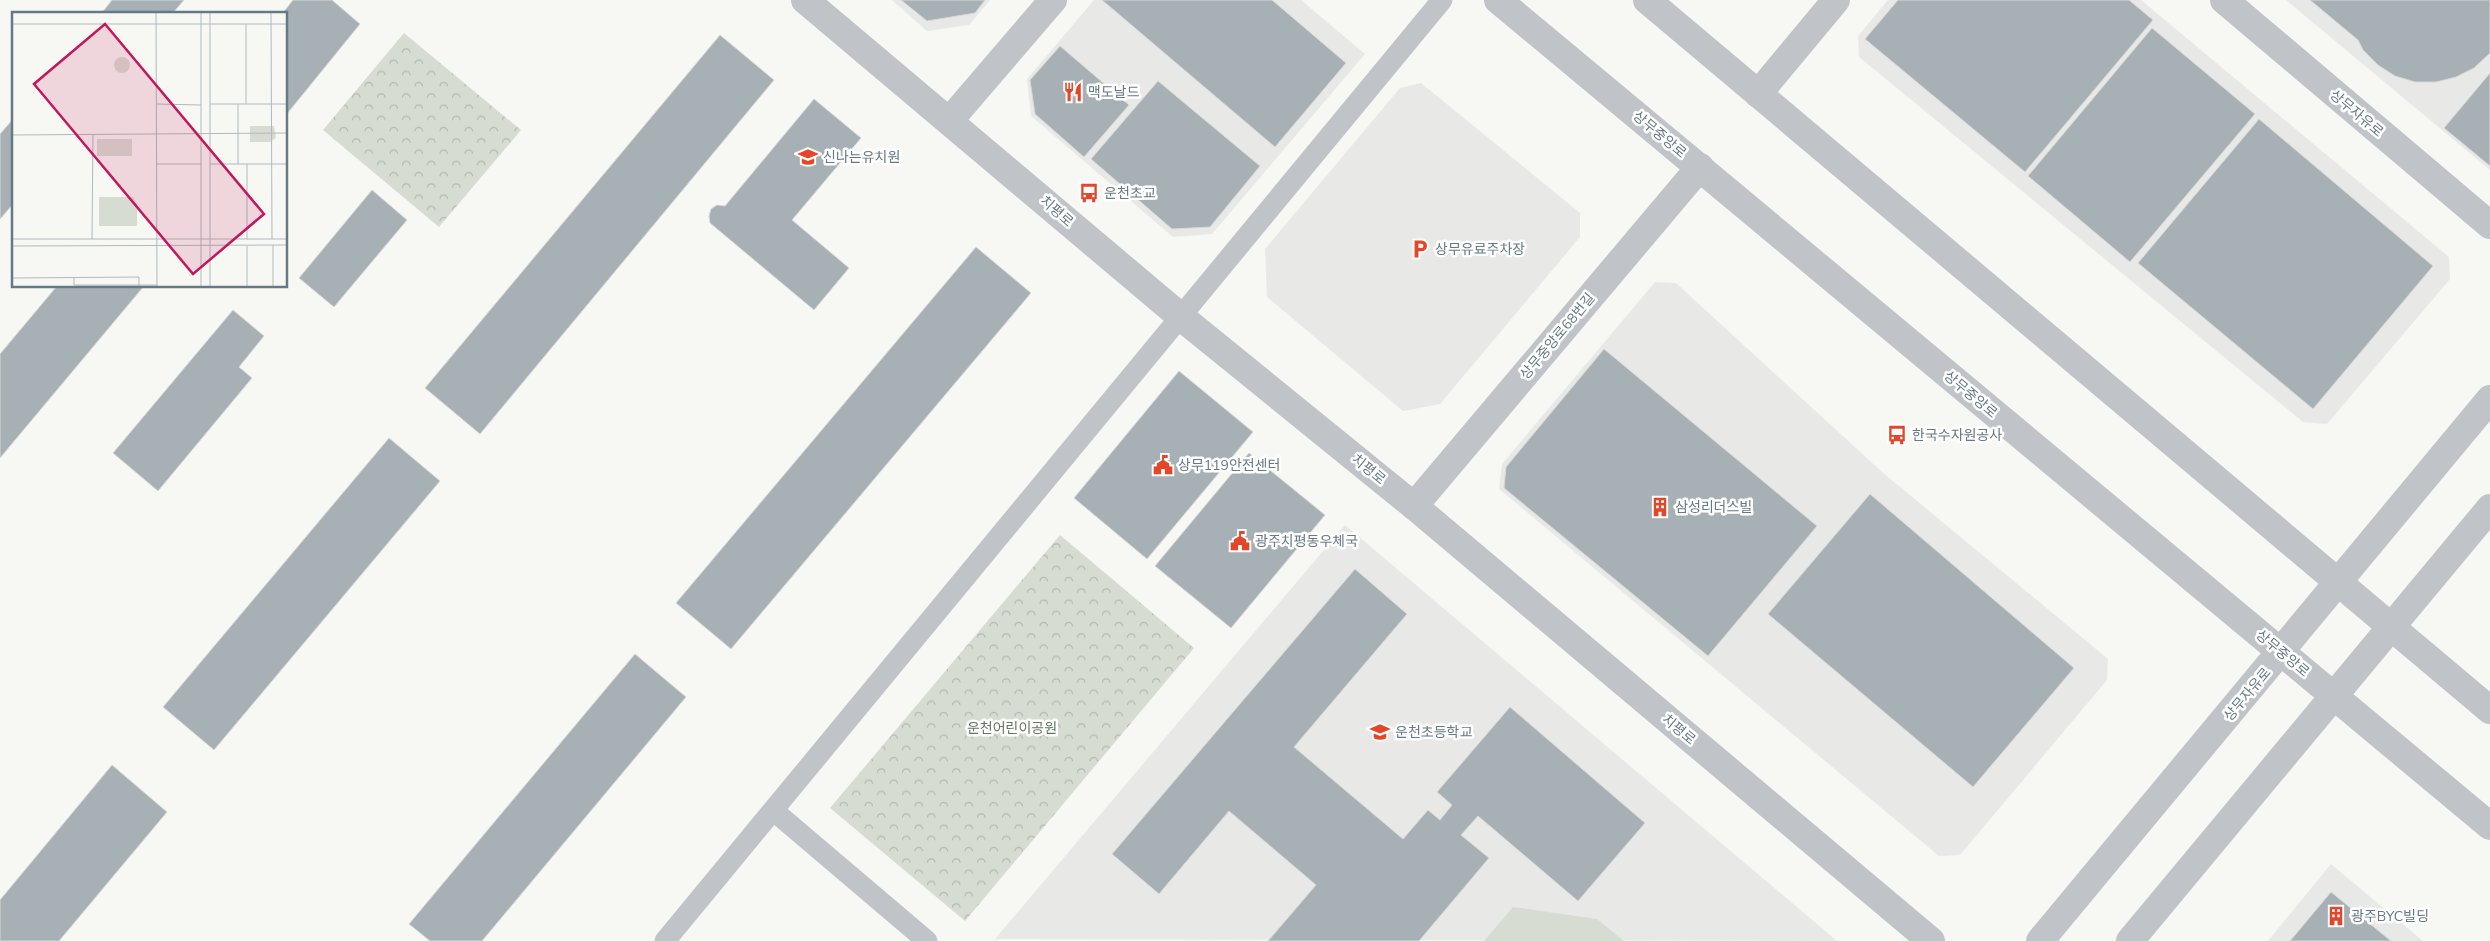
<svg xmlns="http://www.w3.org/2000/svg" width="2490" height="941" font-family="'Nunito Sans','Noto Sans KR',sans-serif">
<style>
.built{fill:#e8e8e7}
.green{fill:#d7dcd3}
.forest{fill:url(#forest-crowns)}
.building{fill:#a7b0b5;stroke:#d8d8d6}
.lines{fill:none;stroke-linecap:round;stroke-linejoin:round}
.pedestrian{stroke:#c0c4c8;stroke-width:21}
.minor{stroke:#c0c4c8;stroke-width:28}
.tertiary{stroke:#c0c4c8;stroke-width:28}
.labels{text-anchor:middle;stroke-width:5;stroke-linejoin:round;paint-order:stroke}
.poi-label{font-size:14px;fill:#667985;stroke:#fff;text-anchor:start}
.street-label{font-size:14px;fill:#667985;stroke:#fff}
.park-label{font-size:14px;fill:#667761;stroke:#fff}
.inset-road{fill:none;stroke:#b0babe;stroke-width:1}
.view{fill:#c2185b;fill-opacity:0.15;stroke:#c2185b;stroke-width:2.5}
.inset-edge{fill:none;stroke:#667985;stroke-width:2.5}
</style>
<defs>
<pattern id="forest-crowns" width="20" height="18" patternUnits="userSpaceOnUse" patternTransform="scale(1.25)"><rect width="20" height="18" fill="#d7dcd3"/><path d="M2 6a3 3 0 1 1 6 0M12 15a3 3 0 1 1 6 0" fill="none" stroke="#b2b7b1"/></pattern>
</defs>
<rect width="100%" height="100%" fill="#f7f7f4"/>
<!-- built -->
<g class="built">
<path d="M892 0H990L969 25 927 31Z"/>
<path d="M1094 0H1301L1365 54 1212 234 1173 237 1031 116 1027 79Z"/>
<path d="M1888 0H2141L2449 257 2450 279 2327 424 2303 422 1859 57 1858 36Z"/>
<path d="M2286 0H2490V170Z"/>
<path d="M1421 83 1580 213V237L1440 404 1403 411 1267 297 1265 249 1400 88Z"/>
<path d="M1655 282 1676 283 1882 472 2108 659 2107 680 1960 855 1939 856 1499 489 1502 464Z"/>
<path d="M1345 525 1837 941 995 939Z"/>
<path d="M2331 864 2423 941H2268Z"/>
</g>
<!-- green -->
<path class="green" d="M1513 907 1597 919 1624 941H1484Z"/>
<!-- forest -->
<g class="forest">
<path d="M404 33 521 130 439 227 323 130Z"/>
<path d="M1060 535 1194 648 965 921 830 808Z"/>
</g>
<!-- building -->
<g class="building">
<path d="M112 0H184L172 14H101Z"/>
<path d="M293 0H332L360 24 286 115V14H282Z"/>
<path d="M901 0H985L975 13 927 21Z"/>
<path d="M1102 0H1272L1346 63 1275 147Z"/>
<path d="M1898 0H2129L2153 20 2025 172 1865 39Z"/>
<path d="M2310 0H2490V53L2474 68 2456 77 2436 82H2415L2395 76 2378 65 2363 50 2358 40Z"/>
<path d="M2152 28 2255 114 2130 262 2028 176Z"/>
<path d="M720 35 774 80 480 434 425 388Z"/>
<path d="M1060 46 1129 105 1084 157 1035 114 1030 80Z"/>
<path d="M2490 73V166L2444 128Z"/>
<path d="M1158 81 1260 166 1210 227 1172 229 1091 159Z"/>
<path d="M814 99 861 138 792 220 849 268 814 310 710 223 709 216 711 209 717 205 725 206Z"/>
<path d="M14 118V203L0 219V134Z"/>
<path d="M2259 119 2433 266 2313 409 2138 263Z"/>
<path d="M372 190 407 220 334 307 299 278Z"/>
<path d="M976 247 1031 293 731 649 676 603Z"/>
<path d="M57 286H144L0 458V354Z"/>
<path d="M233 310 264 336 239 367 252 378 158 491 113 453Z"/>
<path d="M1604 349 1817 526 1708 656 1504 488 1506 467Z"/>
<path d="M1179 371 1253 432 1147 559 1074 498Z"/>
<path d="M389 438 440 481 214 750 163 707Z"/>
<path d="M1249 453 1325 515 1231 628 1155 566Z"/>
<path d="M1870 494 2074 668 1973 787 1768 614Z"/>
<path d="M1355 569 1407 614 1294 747 1403 839 1428 810 1440 820 1452 805 1437 792 1510 707 1645 823 1578 901 1478 816 1461 835 1489 858 1419 941H1268L1316 885 1229 811 1159 894 1112 854Z"/>
<path d="M635 654 686 697 482 941H430L409 924Z"/>
<path d="M112 765 167 812 59 941H0V900Z"/>
<path d="M2331 892 2391 941H2290Z"/>
</g>
<g class="lines">
<!-- pedestrian -->
<g class="pedestrian">
<path d="M774 811 927 941"/>
<path d="M665 941 1442 0"/>
</g>
<!-- minor -->
<g class="minor">
<path d="M2224 0 2490 225"/>
<path d="M1758 94 1836 0"/>
<path d="M950 120 1053 0"/>
<path d="M1414 506 1700 167"/>
</g>
<!-- tertiary -->
<g class="tertiary">
<path d="M805 0 1181 317 1414 506 1931 941"/>
<path d="M1498 0 2490 826"/>
<path d="M1647 0 2490 710"/>
<path d="M2040 941 2490 399"/>
<path d="M2130 941 2490 508"/>
</g>
</g>
<!-- icons -->
<defs>
<symbol id="restaurant-bare" viewBox="-9 -9 18 18"><path d="M-5-6h1v4h1v-4h1v4h1v-4h1v5L-1.5 .5V6h-2V.5L-5-1ZM5-6V6H3V1.5H1.5Q1.5-4 5-6Z" fill="#e34628" stroke="#fff" stroke-width="2.5" paint-order="stroke"/></symbol>
<symbol id="school-bare" viewBox="-9 -9 18 18"><path d="M0-5L7-2L0 1L-7-2ZM-4 1L0 2.5L4 1V4Q0 6-4 4Z" fill="#e34628" stroke="#fff" stroke-width="2.5" paint-order="stroke"/></symbol>
<symbol id="bus-bare" viewBox="-9 -9 18 18"><path d="M-5-6H5V4H4V6H2V4H-2V6H-4V4H-5ZM-3.5-4V0h7V-4ZM-3.5 1.2v1.5H-2V1.2ZM2 1.2v1.5H3.5V1.2Z" fill="#e34628" stroke="#fff" stroke-width="2.5" paint-order="stroke"/></symbol>
<symbol id="parking-bare" viewBox="-9 -9 18 18"><path d="M-3.5-5.5H1a3.5 3.5 0 0 1 0 7H-1V5.5H-3.5ZM-1-3.4V-.6H.8a1.4 1.4 0 0 0 0-2.8Z" fill="#e34628" stroke="#fff" stroke-width="2.5" paint-order="stroke"/></symbol>
<symbol id="civic-bare" viewBox="-9 -9 18 18"><path d="M-.6-6.5H3V-4.5H.6V-3L4-1V1h2V6H-6V1h2V-1L-.6-3ZM-1.2 2.5V6h2.4V2.5Z" fill="#e34628" stroke="#fff" stroke-width="2.5" paint-order="stroke"/></symbol>
<symbol id="building-bare" viewBox="-9 -9 18 18"><path d="M-4-6H4V6H1V3H-1V6H-4ZM-2.5-4.3h1.7v1.8h-1.7ZM.8-4.3h1.7v1.8H.8ZM-2.5-1h1.7V.8h-1.7ZM.8-1h1.7V.8H.8Z" fill="#e34628" stroke="#fff" stroke-width="2.5" paint-order="stroke"/></symbol>
</defs>
<g fill-rule="evenodd">
<use href="#restaurant-bare" x="1059" y="78" width="28" height="28"/>
<use href="#school-bare" x="794" y="143" width="28" height="28"/>
<use href="#bus-bare" x="1075" y="179" width="28" height="28"/>
<use href="#parking-bare" x="1406" y="235" width="28" height="28"/>
<use href="#bus-bare" x="1883" y="421" width="28" height="28"/>
<use href="#civic-bare" x="1149" y="451" width="28" height="28"/>
<use href="#building-bare" x="1646" y="493" width="28" height="28"/>
<use href="#civic-bare" x="1226" y="527" width="28" height="28"/>
<use href="#school-bare" x="1366" y="718" width="28" height="28"/>
<use href="#building-bare" x="2322" y="902" width="28" height="28"/>
</g>
<g class="labels">
<!-- poi labels -->
<g class="poi-label">
<text x="1088" y="97">맥도날드</text>
<text x="823" y="162">신나는유치원</text>
<text x="1104" y="198">운천초교</text>
<text x="1435" y="254">상무유료주차장</text>
<text x="1912" y="440">한국수자원공사</text>
<text x="1178" y="470">상무119안전센터</text>
<text x="1675" y="512">삼성리더스빌</text>
<text x="1255" y="546">광주치평동우체국</text>
<text x="1395" y="737">운천초등학교</text>
<text x="2351" y="921">광주BYC빌딩</text>
</g>
<!-- street labels -->
<g class="street-label">
<text transform="translate(2357 113) rotate(40)" y="5">상무자유로</text>
<text transform="translate(1660 134) rotate(40)" y="5">상무중앙로</text>
<text transform="translate(1057 211) rotate(41)" y="5">치평로</text>
<text transform="translate(1557 336) rotate(-50)" y="5">상무중앙로68번길</text>
<text transform="translate(1971 394) rotate(40)" y="5">상무중앙로</text>
<text transform="translate(1369 469) rotate(39)" y="5">치평로</text>
<text transform="translate(2283 653) rotate(40)" y="5">상무중앙로</text>
<text transform="translate(2247 694) rotate(-50)" y="5">상무자유로</text>
<text transform="translate(1679 729) rotate(40)" y="5">치평로</text>
</g>
<!-- park labels -->
<g class="park-label">
<text x="1012" y="733">운천어린이공원</text>
</g>
</g>
<!-- overview -->
<g transform="translate(12 12)">
<rect width="275" height="275" fill="#f7f7f4"/>
<path d="M87 185H121L125 192V214H87Z" fill="#d7dcd3"/>
<path d="M102 53a8 8 0 1 1 16 0a8 8 0 1 1-16 0ZM238 114H262L264 126 258 130H238ZM85 127H120V144H85Z" fill="#d7dcd3"/>
<path class="inset-road" d="M144 0 145 275M259 0 260 227M0 12H275M145 92 189 93M198 92H275M226 92V152M234 92V12M0 123 275 121M145 152H189M198 152H275M0 227H275M80 227 81 123M235 227V152M0 234 275 233M235 234V275M62 265V273H145M0 266 127 265V275M189 275V0M198 275V0M261 275V233"/>
<path class="view" d="M93 12 252 202 181 262 22 72Z"/>
<rect width="275" height="275" class="inset-edge"/>
</g>
</svg>
